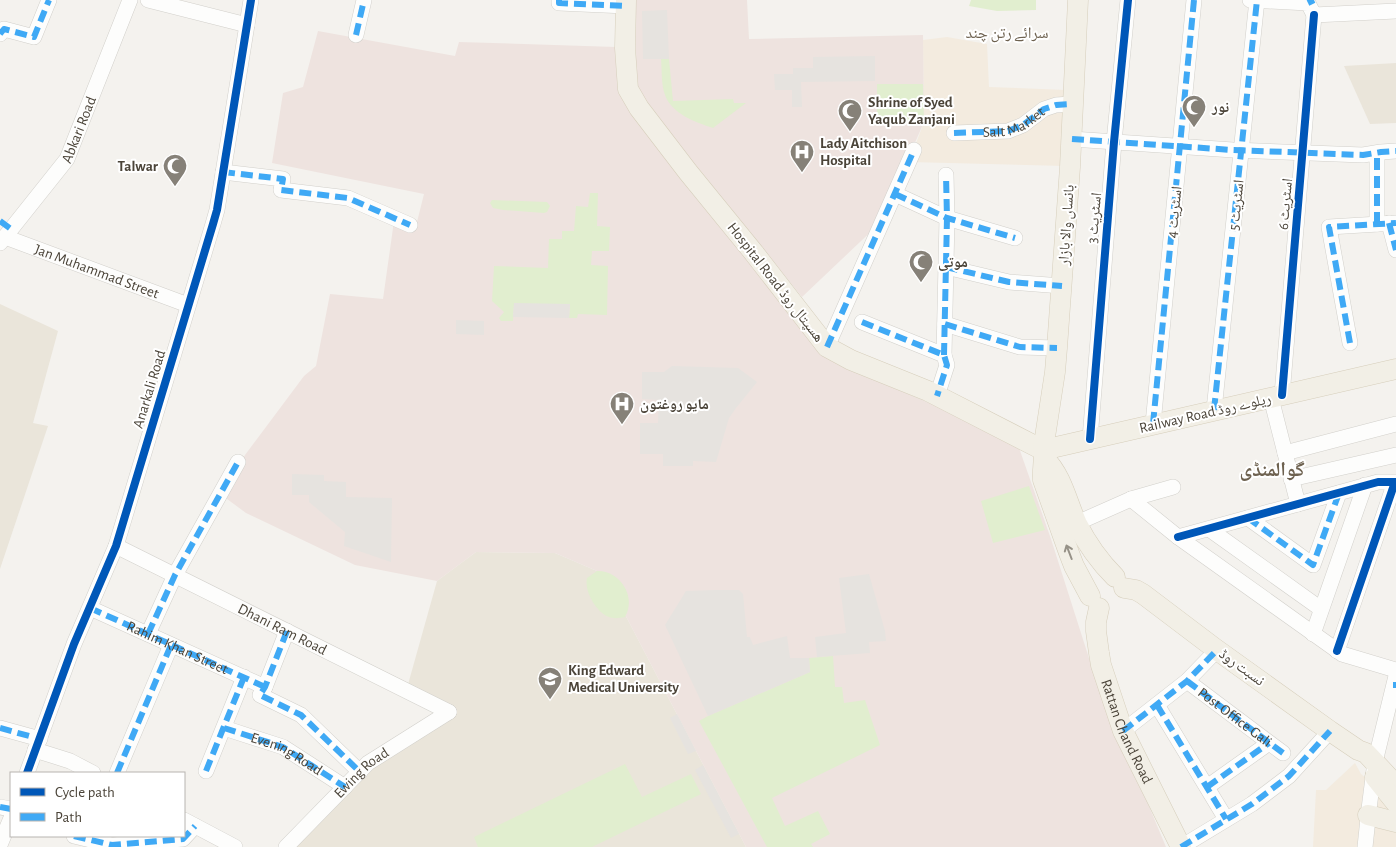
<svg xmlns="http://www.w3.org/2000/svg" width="1396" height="847" font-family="'Alegreya Sans','Noto Naskh Arabic',sans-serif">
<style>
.commercial{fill:#f3ebdf}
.education{fill:#eae5da}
.medical{fill:#eee3df}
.green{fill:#e1eecf}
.parking{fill:#e6e3df}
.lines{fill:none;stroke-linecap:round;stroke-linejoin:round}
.minor-casing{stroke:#d2d0cb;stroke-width:16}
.major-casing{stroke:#d6cebb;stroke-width:21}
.minor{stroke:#fdfdfc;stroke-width:15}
.major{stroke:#f2efe6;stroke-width:20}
.quiet{stroke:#3fa9f5;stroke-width:6;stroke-dasharray:12 6;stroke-linecap:butt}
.cycleway-casing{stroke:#fff;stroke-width:11}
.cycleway{stroke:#0057b8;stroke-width:8}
.oneway{stroke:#969187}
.labels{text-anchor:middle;stroke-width:4;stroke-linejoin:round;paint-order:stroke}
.poi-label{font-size:15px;font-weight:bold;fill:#4b4439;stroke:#fff;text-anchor:start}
.street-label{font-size:15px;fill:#4b4439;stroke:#fff}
.neighbourhood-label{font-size:16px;fill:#6e6250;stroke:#fff}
.district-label{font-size:20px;font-weight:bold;fill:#6e6250;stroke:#fff}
</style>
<rect width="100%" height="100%" fill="#f4f2ee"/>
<!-- commercial -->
<g class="commercial">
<path d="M947 37 987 44 989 87 1067 90 1065 166 909 162 924 122 923 40Z"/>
<path d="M1355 763 1361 774 1396 805V847H1313L1316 790H1326Z"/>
</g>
<!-- education -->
<g class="education">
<path d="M1396 63V123L1370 124 1344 66Z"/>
<path d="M0 304 58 331 33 423 48 426 0 569Z"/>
<path d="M476 552 555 553 604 574 746 847H293L374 765 454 711 407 688 437 581Z"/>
</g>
<!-- medical -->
<g class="medical">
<path d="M635 0H747L749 39 923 35 924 122 880 223 802 297 636 92Z"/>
<path d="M318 31 455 56 459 42 616 47 621 89 809 340 823 353 839 365 934 405 1018 445 1051 539 1095 677 1166 847H746L604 574 555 553 476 552 437 581 355 565 246 513 223 496 245 455 304 376 316 366 330 294 383 299 394 221 416 226 424 194 272 163 283 93 303 87Z"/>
</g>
<!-- green -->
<g class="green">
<path d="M971 0H1036V10L997 11 969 6Z"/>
<path d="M661 59H669L673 101 733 99 734 103H746L713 128C695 122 672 114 665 95 661 84 662 70 661 59Z"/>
<path d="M877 84H923L924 122H877Z"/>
<path d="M590 193H598L597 226 610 227 609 251H592L591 265 608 266 607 315 578 314 577 318H569L570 305 514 304 513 321H501L499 318 504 312 492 301 494 266 548 268 549 239H562V231H574L576 206 588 207Z"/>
<path d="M492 200 547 202 550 206 547 212 544 213 503 210 493 208 490 203Z"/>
<path d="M1029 486 1045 530 993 543 981 501Z"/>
<path d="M597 571C620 570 637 597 625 617 620 618 614 619 609 617 596 612 584 591 587 578Z"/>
<path d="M833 656 835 687H842L844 703 865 700 880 745 772 798 785 826 818 811 830 834 811 844 813 847H767L699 721 708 716 810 672 809 658Z"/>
<path d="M625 764 642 797 691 774 701 794 592 847H478L474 837Z"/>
</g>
<!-- parking -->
<g class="parking">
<path d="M667 10 669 59H643L642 11Z"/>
<path d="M875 56V81L801 82 802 107H792V90H775L774 74H793V68H813V57Z"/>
<path d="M514 303 570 304 569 318 513 317Z"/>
<path d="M456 320 484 321V335L456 334Z"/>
<path d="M672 366 738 368 757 382 736 408 729 418 716 462 693 461V466H663V454H640V423H658L659 400 642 399V372H664Z"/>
<path d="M292 474 324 475V481L346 482V497L392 498 391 562 344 546 345 532 309 502V495H292Z"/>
<path d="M869 574 885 631 886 641 869 642 870 653 817 657 815 637 846 633 839 578Z"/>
<path d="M715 590H739L743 594 747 637H750L753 645 787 636 790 658H809L810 672 708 716 665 625 686 591Z"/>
<path d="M677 714 696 751 688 754 670 718Z"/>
<path d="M703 765 739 834 731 838 695 770Z"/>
</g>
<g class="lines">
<defs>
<g id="minor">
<path d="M148 0 247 25"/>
<path d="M559 0V3L626 6"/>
<path d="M1250 0 1308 3 1314 15 1396 11"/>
<path d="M0 34 4 29 34 37 49 0"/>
<path d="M356 35 364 0"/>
<path d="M954 133 1008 131 1023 125 1044 109 1056 105 1072 104"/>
<path d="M1072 139 1233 150 1363 155 1381 152 1396 151"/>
<path d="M223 172 283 179 281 190 348 198 410 225"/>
<path d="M895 194 947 218 1015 238"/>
<path d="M1389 223 1396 250"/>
<path d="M1377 224V153"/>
<path id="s1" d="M5 237 188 305"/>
<path id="s2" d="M0 243 67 159 130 0"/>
<path d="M946 267 1009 282 1062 286"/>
<path d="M862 322 944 355 947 365 937 396"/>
<path d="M945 324 1020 347 1057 348"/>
<path d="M1350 343 1329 227 1396 223"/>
<path d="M827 347 914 150"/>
<path d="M944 355 947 218 946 175"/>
<path d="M1282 395 1314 15"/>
<path d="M1271 398 1298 504"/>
<path d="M1214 410 1257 0"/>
<path d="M1153 424 1194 0"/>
<path d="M1090 439 1114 142 1128 0"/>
<path d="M1285 453 1396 424"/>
<path d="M1291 479 1396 455"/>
<path d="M1131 499 1178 537 1342 654 1396 670"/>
<path d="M1248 518 1313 565 1339 493"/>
<path d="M1077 523 1131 499 1173 487"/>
<path d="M1209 529 1321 609"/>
<path d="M1178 537 1378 482H1395L1337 651"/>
<path id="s3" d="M116 546 449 712"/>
<path d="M90 608 265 687"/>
<path d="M287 631 265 687 260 695 301 715 360 772"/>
<path d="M148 634 175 575 238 462"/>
<path d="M1313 634 1365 485"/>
<path id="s4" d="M1187 681 1283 753"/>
<path d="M1157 705 1226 819"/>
<path d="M0 728 40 739"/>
<path id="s5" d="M224 728 283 747 345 787"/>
<path d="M1123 731 1187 681 1217 650"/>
<path d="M35 750 70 761 93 773"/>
<path d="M206 771 244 677"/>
<path d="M27 773 74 644 116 546 213 224 217 210 251 0"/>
<path d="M117 773 171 645"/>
<path d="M1207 787 1269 743"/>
<path d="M0 807 11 809"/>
<path d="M184 820 235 847"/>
<path d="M74 836 112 845 183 839 195 826"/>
<path d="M0 845 11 818"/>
<path id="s6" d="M286 847 368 763 449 712"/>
<path d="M1181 847 1252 804 1289 776 1330 731"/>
<path d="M1365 847 1369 809 1375 762 1396 676"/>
</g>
<g id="major">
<path d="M626 0 625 48 628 89 639 108 688 172 754 253 827 347 851 360 928 391 1043 450C1045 460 1042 469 1043 480L1069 553 1074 566 1090 596"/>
<path d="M1078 0 1070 167 1057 348 1055 372 1043 450 1396 369"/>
<path d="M1045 459C1062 476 1067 502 1077 524 1087 544 1099 561 1115 577"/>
<path d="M1124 588 1136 590 1143 594 1217 650 1330 731 1358 750 1366 753 1396 785"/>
<path id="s7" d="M1099 608 1096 622V631L1099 653 1101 665 1123 731 1181 847"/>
<path d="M1375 777 1396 803"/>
<path d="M1368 815 1396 822"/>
</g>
</defs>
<!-- minor casing -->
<use href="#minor" class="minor-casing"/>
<!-- major casing -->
<use href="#major" class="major-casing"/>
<!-- minor -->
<use href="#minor" class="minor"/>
<!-- major -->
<use href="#major" class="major"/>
<!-- quiet -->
<g class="quiet">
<path d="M559 0V3L626 6"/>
<path d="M1308 3 1314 0"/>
<path d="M0 34 4 29 34 37 49 0"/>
<path d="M356 35 364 0"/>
<path id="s8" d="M954 133 1008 131 1023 125 1044 109 1056 105 1072 104"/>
<path d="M1072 139 1233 150 1363 155 1381 152 1396 151"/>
<path d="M223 172 283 179 281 190 348 198 410 225"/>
<path d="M895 194 947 218 1015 238"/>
<path d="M0 221 11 229"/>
<path d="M1389 223 1396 250"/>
<path d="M1377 224V153"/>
<path d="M946 267 1009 282 1062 286"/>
<path d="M862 322 944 355 947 365 937 396"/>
<path d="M945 324 1020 347 1057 348"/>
<path d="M1350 343 1329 227 1396 223"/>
<path d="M827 347 914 150"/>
<path d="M944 355 947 218 946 175"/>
<path d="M1214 410 1257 0"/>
<path d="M1153 424 1194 0"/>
<path d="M1248 518 1313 565 1339 493"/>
<path id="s9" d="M90 608 265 687"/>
<path d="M287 631 265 687 260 695 301 715 360 772"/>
<path d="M148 634 175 575 238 462"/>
<path d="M1187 681 1283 753"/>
<path d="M1393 685H1396"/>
<path d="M1157 705 1226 819"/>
<path d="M0 728 40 739"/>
<path d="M224 728 283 747 345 787"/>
<path d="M1123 731 1187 681 1217 650"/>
<path d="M206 771 244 677"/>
<path d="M117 773 171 645"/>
<path d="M1207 787 1269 743"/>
<path d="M0 807 11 809"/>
<path d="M74 836 112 845 183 839 195 826"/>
<path d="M1181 847 1252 804 1289 776 1330 731"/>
</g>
<defs>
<g id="cycleway">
<path d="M1282 395 1314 15"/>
<path d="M1090 439 1114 142 1128 0"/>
<path d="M1178 537 1378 482H1395L1337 651"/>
<path d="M27 773 74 644 116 546 213 224 217 210 251 0"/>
</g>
</defs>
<!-- cycleway casing -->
<use href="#cycleway" class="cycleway-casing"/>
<!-- cycleway -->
<use href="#cycleway" class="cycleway"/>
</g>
<!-- one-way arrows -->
<defs><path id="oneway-shaft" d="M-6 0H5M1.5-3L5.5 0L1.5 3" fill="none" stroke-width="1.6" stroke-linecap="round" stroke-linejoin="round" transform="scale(1.25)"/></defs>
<use class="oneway" href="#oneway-shaft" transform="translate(1069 552) rotate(-111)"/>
<!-- icons -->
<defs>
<symbol id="mosque-pin" viewBox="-11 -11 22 30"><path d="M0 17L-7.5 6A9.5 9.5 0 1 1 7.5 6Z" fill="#868178" stroke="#fff"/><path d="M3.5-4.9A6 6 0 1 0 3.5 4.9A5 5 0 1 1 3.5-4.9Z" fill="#fff"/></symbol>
<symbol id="hospital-pin" viewBox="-11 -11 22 30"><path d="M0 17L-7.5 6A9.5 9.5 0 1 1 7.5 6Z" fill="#868178" stroke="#fff"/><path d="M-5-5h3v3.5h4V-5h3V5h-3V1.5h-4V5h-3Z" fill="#fff"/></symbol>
<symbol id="university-pin" viewBox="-11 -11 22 30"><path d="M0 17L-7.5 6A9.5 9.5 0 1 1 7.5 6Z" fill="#868178" stroke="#fff"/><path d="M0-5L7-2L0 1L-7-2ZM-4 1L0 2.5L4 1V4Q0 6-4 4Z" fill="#fff"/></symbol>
</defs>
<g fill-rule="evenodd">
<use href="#mosque-pin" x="1180" y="93" width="28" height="38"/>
<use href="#mosque-pin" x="836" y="97" width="28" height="38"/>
<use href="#hospital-pin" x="788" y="138" width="28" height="38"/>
<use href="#mosque-pin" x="161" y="152" width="28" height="38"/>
<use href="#mosque-pin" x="907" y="248" width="28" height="38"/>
<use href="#hospital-pin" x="608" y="390" width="28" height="38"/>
<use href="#university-pin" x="536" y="665" width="28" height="38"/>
</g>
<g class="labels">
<!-- poi labels -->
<g class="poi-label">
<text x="868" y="107">Shrine of Syed<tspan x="868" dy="17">Yaqub Zanjani</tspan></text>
<text x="1212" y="112">نور</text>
<text x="820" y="148">Lady Aitchison<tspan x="820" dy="17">Hospital</tspan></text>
<text x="158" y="171" text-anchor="end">Talwar</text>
<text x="938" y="267">موتی</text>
<text x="640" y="409">مایو روغتون</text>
<text x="568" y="675">King Edward<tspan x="568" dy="17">Medical University</tspan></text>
</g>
<!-- street labels -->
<g class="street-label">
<text dy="5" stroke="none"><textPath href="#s8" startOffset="62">Salt Market</textPath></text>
<text dy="5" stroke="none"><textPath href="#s2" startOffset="139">Abkari Road</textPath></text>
<text transform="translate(1285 204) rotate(-85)" y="5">اسٹریٹ 6</text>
<text transform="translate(1236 205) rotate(-84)" y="5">اسٹریٹ 5</text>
<text transform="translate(1174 212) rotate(-84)" y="5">اسٹریٹ 4</text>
<text transform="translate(1094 218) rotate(-85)" y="5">اسٹریٹ 3</text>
<text transform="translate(1066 225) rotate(-86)" y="5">بانساں والا بازار</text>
<text dy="5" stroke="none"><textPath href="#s1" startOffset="98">Jan Muhammad Street</textPath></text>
<text transform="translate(776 282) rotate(52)" y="5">Hospital Road ھسپتال روڈ</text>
<text transform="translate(149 389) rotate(-73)" y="5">Anarkali Road</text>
<text transform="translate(1205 413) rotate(-13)" y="5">Railway Road ریلوے روڈ</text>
<text dy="5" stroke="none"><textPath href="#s3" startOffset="186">Dhani Ram Road</textPath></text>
<text dy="5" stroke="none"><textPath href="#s9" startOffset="96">Rahim Khan Street</textPath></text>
<text transform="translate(1242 667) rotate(36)" y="5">نسبت روڈ</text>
<text dy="5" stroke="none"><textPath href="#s4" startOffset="60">Post Office Gali</textPath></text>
<text dy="5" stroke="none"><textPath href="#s7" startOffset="129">Rattan Chand Road</textPath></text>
<text dy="5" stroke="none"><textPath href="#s5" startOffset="68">Evening Road</textPath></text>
<text dy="5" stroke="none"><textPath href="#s6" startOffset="106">Ewing Road</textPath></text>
</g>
<!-- neighbourhood labels -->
<g class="neighbourhood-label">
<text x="1007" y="38">سرائے رتن چند</text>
</g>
<!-- district labels -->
<g class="district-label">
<text x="1272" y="476">گوالمنڈی</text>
</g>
</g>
<!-- legend -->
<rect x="10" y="772" width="175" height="65" fill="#ffffff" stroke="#b7b4b0"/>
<rect x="20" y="788" width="25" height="8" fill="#0057b8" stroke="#b7b4b0"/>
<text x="55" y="797" font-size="15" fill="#4b4439">Cycle path</text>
<rect x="20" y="813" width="25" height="8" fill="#3fa9f5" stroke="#b7b4b0"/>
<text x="55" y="822" font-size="15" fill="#4b4439">Path</text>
</svg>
